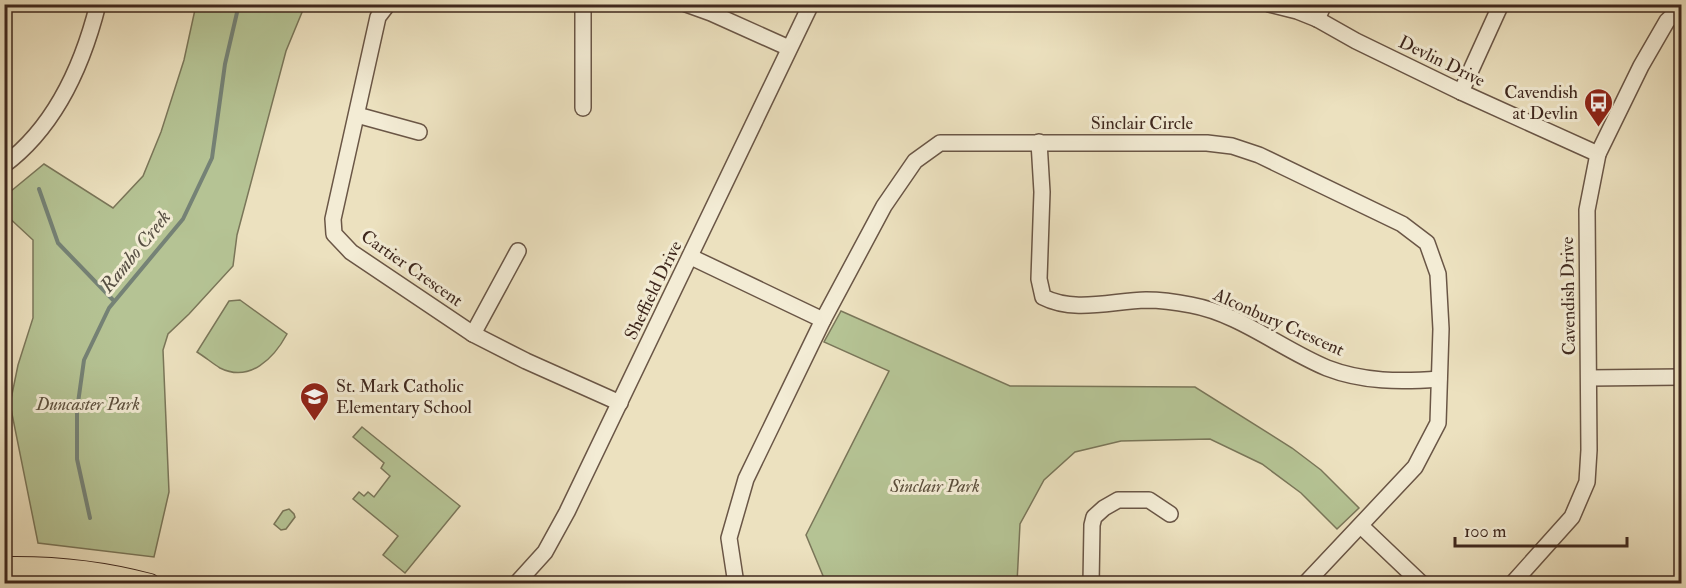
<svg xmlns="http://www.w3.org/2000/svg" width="1686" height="588" font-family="'IM FELL Double Pica',serif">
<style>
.green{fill:#b5c394;stroke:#7a7659;stroke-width:1.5}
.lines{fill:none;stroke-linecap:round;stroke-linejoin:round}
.stream{stroke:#758276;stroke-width:4}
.minor-casing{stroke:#6a5646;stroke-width:18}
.major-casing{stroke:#3f281e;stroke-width:22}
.minor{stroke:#f3ecd5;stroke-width:15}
.major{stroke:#ece1bf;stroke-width:20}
.labels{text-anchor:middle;stroke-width:6;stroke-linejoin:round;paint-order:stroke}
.street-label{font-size:18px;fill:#3f281e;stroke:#f3ecd5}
.poi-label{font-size:18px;fill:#3f281e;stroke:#f3ecd5;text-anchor:end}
.park-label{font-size:18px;font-style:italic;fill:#5c4f3c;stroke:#f3ecd5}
.water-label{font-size:20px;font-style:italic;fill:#564e42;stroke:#f3ecd5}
</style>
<rect width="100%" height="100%" fill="#ece1bf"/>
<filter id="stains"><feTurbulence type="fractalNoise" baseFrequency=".00333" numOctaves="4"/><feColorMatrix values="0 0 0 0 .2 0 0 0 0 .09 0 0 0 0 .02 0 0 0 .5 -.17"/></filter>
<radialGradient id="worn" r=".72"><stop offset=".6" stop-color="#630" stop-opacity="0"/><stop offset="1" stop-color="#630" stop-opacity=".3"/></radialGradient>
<!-- green -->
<g class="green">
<path d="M196 5H305L286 51 237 235 233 266 189 314 168 334 163 350 169 492 154 557 38 543 10 404 18 365 33 318V240L5 214V196L44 164 113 208 143 176 161 132 184 60Z"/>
<path d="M240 300 287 334C274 358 250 383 220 368 212 363 205 357 197 352L229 301Z"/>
<path d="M841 311 1010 386 1195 387 1292 448 1321 470 1359 508 1337 529 1301 493 1262 464 1210 439 1121 441 1075 452 1044 480 1020 524 1017 583H826L806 535 889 371 824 342Z"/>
<path d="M362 427 460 506 405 573 383 555 398 536 353 499 359 492 364 496 368 492 374 497 390 476 381 468 384 463 353 437Z"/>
<path d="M289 509 294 514 295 517 286 529 281 530 274 524 283 511Z"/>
</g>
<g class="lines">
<!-- stream -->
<g class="stream">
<path d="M4 95 9 108"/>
<path d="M39 189 58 243 114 301"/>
<path d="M90 518 77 459V410L84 360 109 308 183 219 212 158 225 64 239 4"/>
</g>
<defs>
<g id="minor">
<path d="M388 4 378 17 333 219 334 234 351 252 473 334 526 361 620 403"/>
<path d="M686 4 711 13 789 48"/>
<path d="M1269 4 1297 11 1317 19 1356 41 1461 92 1598 154"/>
<path d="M1317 19 1324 4"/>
<path d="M1461 92 1501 4"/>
<path d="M583 108V4"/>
<path d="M357 115 419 132"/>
<path d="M1039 142 1042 192 1039 279 1043 297C1074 313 1112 301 1146 300 1160 300 1176 302 1191 305 1240 314 1281 349 1327 368 1363 382 1401 382 1439 379"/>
<path d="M4 165C55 127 83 64 98 4"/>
<path d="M691 257 823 320"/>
<path d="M473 334 518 251"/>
<path d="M1589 378 1682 377"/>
<path d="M1361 526 1422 584"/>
<path d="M516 584 545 552 567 512 811 4"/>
<path d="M736 584 729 538 746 479 823 320 884 206 915 161 940 143H1207L1232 146 1259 155 1402 224 1427 243 1438 274 1441 329 1438 423 1415 467 1305 584"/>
<path d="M1091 584 1092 525 1094 517 1104 508 1118 500H1149L1170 514"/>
<path d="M1512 584 1572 517 1587 482 1589 450 1587 210 1598 154 1641 66 1667 21 1682 7"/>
</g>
<path id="major" d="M4 567C54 566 102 571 150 584"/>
</defs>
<!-- minor casing -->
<use href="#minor" class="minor-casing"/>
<!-- major casing -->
<use href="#major" class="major-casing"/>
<!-- minor -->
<use href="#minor" class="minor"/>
<!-- major -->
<use href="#major" class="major"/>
</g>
<!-- icons -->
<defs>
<symbol id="bus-pin" viewBox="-11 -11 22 30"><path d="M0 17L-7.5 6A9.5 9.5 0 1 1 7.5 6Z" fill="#8f2418" stroke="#f3ecd5"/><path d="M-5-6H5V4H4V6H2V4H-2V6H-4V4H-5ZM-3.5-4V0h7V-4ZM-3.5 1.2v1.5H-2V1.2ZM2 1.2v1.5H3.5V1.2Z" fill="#fff"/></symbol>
<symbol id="school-pin" viewBox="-11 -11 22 30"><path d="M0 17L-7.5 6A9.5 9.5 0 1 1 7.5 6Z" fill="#8f2418" stroke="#f3ecd5"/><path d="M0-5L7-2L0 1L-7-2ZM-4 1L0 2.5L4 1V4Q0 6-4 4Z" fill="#fff"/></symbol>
</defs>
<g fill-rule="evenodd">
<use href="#bus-pin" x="1582" y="86" width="33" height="45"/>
<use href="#school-pin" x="298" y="380" width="33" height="45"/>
</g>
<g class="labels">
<!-- street labels -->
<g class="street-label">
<text transform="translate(1442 61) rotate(26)" y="6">Devlin Drive</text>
<text x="1142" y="129">Sinclair Circle</text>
<text transform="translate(412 268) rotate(35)" y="6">Cartier Crescent</text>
<text transform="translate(653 290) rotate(-64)" y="6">Sheffield Drive</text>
<text transform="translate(1568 296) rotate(-91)" y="6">Cavendish Drive</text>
<text transform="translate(1279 322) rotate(24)" y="6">Alconbury Crescent</text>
</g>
<!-- poi labels -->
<g class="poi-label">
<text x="1578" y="98">Cavendish<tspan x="1578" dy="21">at Devlin</tspan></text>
<text x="336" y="392" text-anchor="start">St. Mark Catholic<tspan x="336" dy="21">Elementary School</tspan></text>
</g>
<!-- park labels -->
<g class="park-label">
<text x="88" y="410">Duncaster Park</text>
<text x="935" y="492">Sinclair Park</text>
</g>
<!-- water labels -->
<g class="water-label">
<text transform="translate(135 251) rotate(-51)" y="7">Rambo Creek</text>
</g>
</g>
<!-- margin -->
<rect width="1686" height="588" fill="none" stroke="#ece1bf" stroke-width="24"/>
<rect x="6" y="6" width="1674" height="576" fill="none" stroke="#3f281e" stroke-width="3"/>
<rect x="12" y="12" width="1662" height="564" fill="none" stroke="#3f281e" stroke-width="1.5"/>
<!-- scale -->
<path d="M1455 537v9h172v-9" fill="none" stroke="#3f281e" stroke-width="3"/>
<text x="1464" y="537" font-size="18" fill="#3f281e" stroke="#f3ecd5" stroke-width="4.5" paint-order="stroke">100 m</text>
<rect width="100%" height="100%" filter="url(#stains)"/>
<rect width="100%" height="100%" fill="url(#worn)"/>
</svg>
